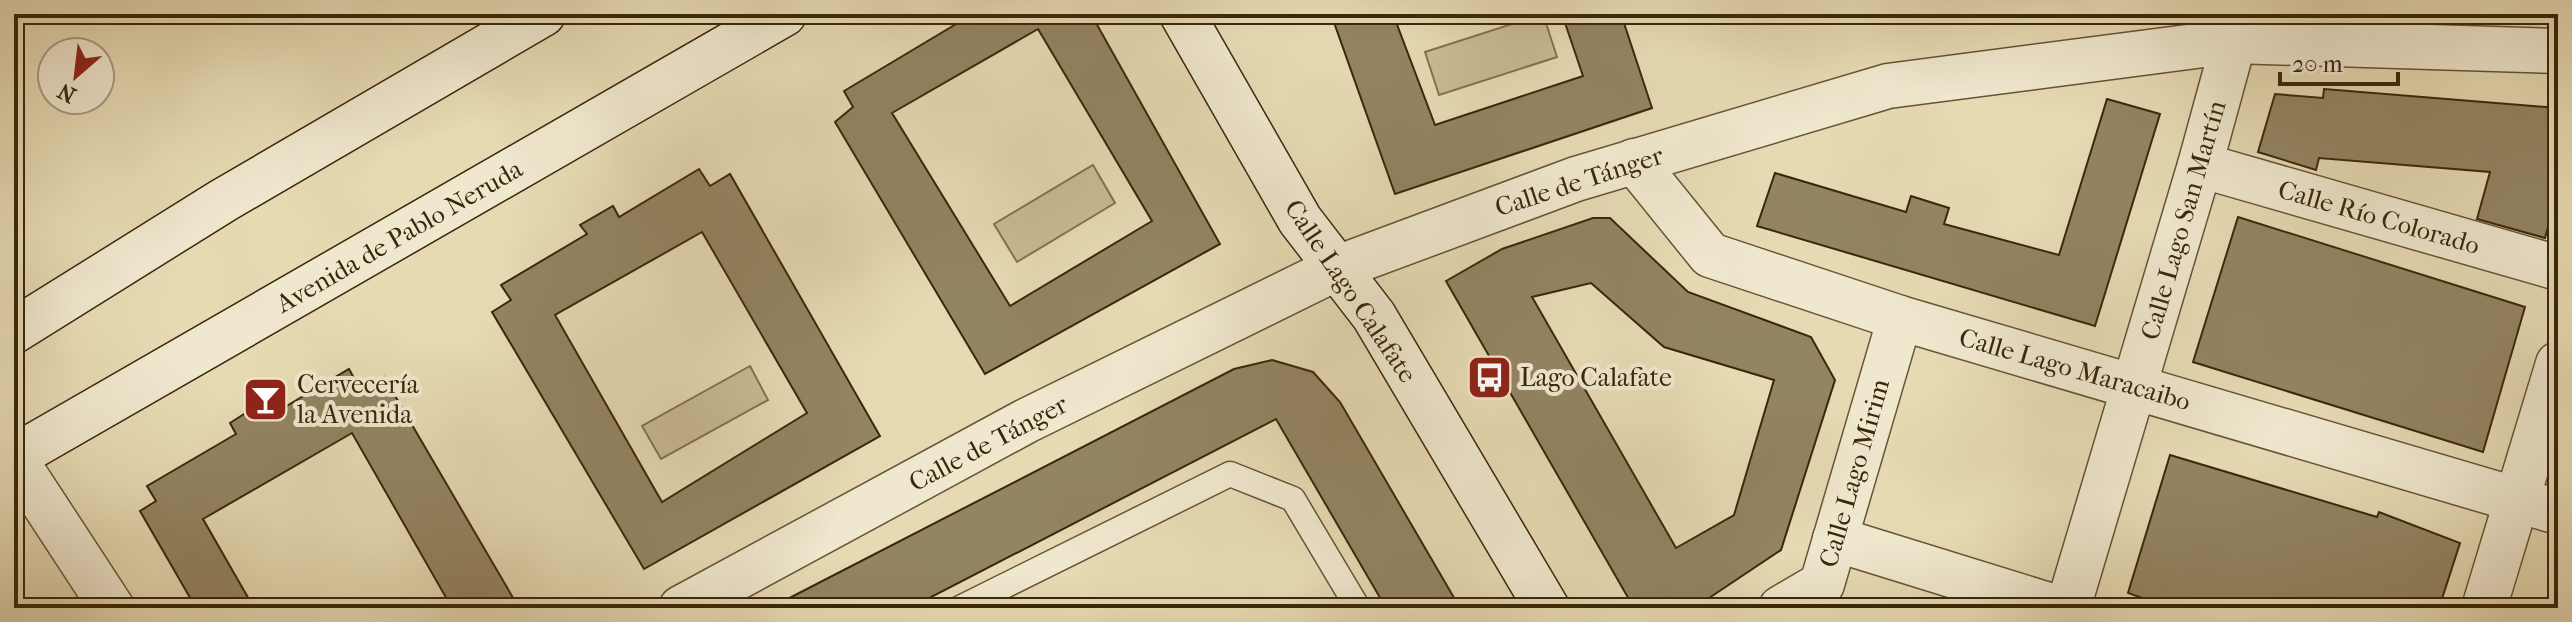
<svg xmlns="http://www.w3.org/2000/svg" width="2572" height="622" font-family="'IM FELL French Canon',serif">
<style>
.green{fill:#c9bc96;stroke:#827250;stroke-width:2}
.building{fill:#938462;stroke:#3a270b;stroke-width:2;fill-rule:evenodd}
.lines{fill:none;stroke-linecap:round;stroke-linejoin:round}
.lane-casing{stroke:#655435;stroke-width:27}
.street-casing{stroke:#655435;stroke-width:47}
.secondary-casing{stroke:#3a270b;stroke-width:47}
.lane{stroke:#efe7ce;stroke-width:24}
.street{stroke:#efe7ce;stroke-width:44}
.secondary{stroke:#efe7ce;stroke-width:44}
.labels{text-anchor:middle;stroke-width:8;stroke-linejoin:round;paint-order:stroke}
.street-label{font-size:26px;fill:#3a270b;stroke:#efe7ce}
.poi-label{font-size:26px;fill:#3a270b;stroke:#efe7ce;text-anchor:start}
</style>
<rect width="100%" height="100%" fill="#e6dab3"/>
<filter id="stains"><feTurbulence type="fractalNoise" baseFrequency=".0025" numOctaves="4"/><feColorMatrix values="0 0 0 0 .2 0 0 0 0 .09 0 0 0 0 .02 0 0 0 .5 -.17"/></filter>
<radialGradient id="worn" r=".72"><stop offset=".6" stop-color="#630" stop-opacity="0"/><stop offset="1" stop-color="#630" stop-opacity=".3"/></radialGradient>
<!-- green -->
<g class="green">
<path d="M1543 14 1557 57 1439 95 1425 52Z"/>
<path d="M1093 165 1115 203 1017 262 994 224Z"/>
<path d="M750 366 768 400 661 459 642 426Z"/>
</g>
<!-- building -->
<g class="building">
<path d="M973 14H1091L1220 244 985 374 835 122 853 107 844 91ZM1038 29 1152 221 1010 306 892 113Z"/>
<path d="M1331 14H1393L1435 125 1583 76 1562 14H1621L1652 108 1395 194Z"/>
<path d="M2324 89 2558 108V191L2545 238 2477 219 2490 172 2319 158 2316 170 2258 152 2275 94 2323 98Z"/>
<path d="M2107 99 2160 114 2095 326 1757 226 1775 173 1906 212 1911 196 1949 208 1944 224 2059 255Z"/>
<path d="M699 169 710 186 730 174 880 436 644 569 492 312 511 300 501 285 587 234 580 225 613 206 619 217ZM702 232 807 413 662 502 555 315Z"/>
<path d="M2238 217 2525 307 2483 452 2193 362Z"/>
<path d="M1593 218H1610L1688 292 1811 337 1835 380 1781 550 1694 608H1634L1446 281 1502 249ZM1591 283 1664 347 1774 380 1734 515 1676 548 1532 297Z"/>
<path d="M1272 360 1313 372 1340 402 1460 608H1386L1276 419 910 608H770L1234 369Z"/>
<path d="M349 369 361 391 384 377 519 608H452L352 433 203 519 254 608H196L140 511 156 501 147 486 236 434 230 423 244 414 261 405 268 417Z"/>
<path d="M2170 455 2377 517 2379 512 2460 543 2439 608H2170L2128 593Z"/>
</g>
<g class="lines">
<defs>
<path id="lane" d="M960 608 1230 474 1293 499 1358 608"/>
<g id="street">
<path d="M1634 161 1710 255 1900 318 2558 512"/>
<path d="M2200 165 2558 268"/>
<path d="M14 458 112 608"/>
<path d="M1835 539 2058 608"/>
<path d="M681 608 1026 421 1337 268 1576 179 1888 86 2234 41 2558 51"/>
<path d="M1781 608 1822 584 1900 318"/>
<path d="M2068 608 2200 165 2234 41 2232 16"/>
<path d="M2484 608 2558 364"/>
</g>
<g id="secondary">
<path d="M1182 14 1300 220 1374 316 1547 608"/>
<path d="M14 331 224 200 543 14"/>
<path d="M14 457 784 14"/>
</g>
</defs>
<!-- lane casing -->
<use href="#lane" class="lane-casing"/>
<!-- street casing -->
<use href="#street" class="street-casing"/>
<!-- secondary casing -->
<use href="#secondary" class="secondary-casing"/>
<!-- lane -->
<use href="#lane" class="lane"/>
<!-- street -->
<use href="#street" class="street"/>
<!-- secondary -->
<use href="#secondary" class="secondary"/>
</g>
<!-- icons -->
<defs>
<symbol id="bus-square" viewBox="-11 -11 22 22"><rect x="-9" y="-9" width="18" height="18" rx="4" fill="#8f2418" stroke="#efe7ce"/><path d="M-5-6H5V4H4V6H2V4H-2V6H-4V4H-5ZM-3.5-4V0h7V-4ZM-3.5 1.2v1.5H-2V1.2ZM2 1.2v1.5H3.5V1.2Z" fill="#fff"/></symbol>
<symbol id="bar-square" viewBox="-11 -11 22 22"><rect x="-9" y="-9" width="18" height="18" rx="4" fill="#8f2418" stroke="#efe7ce"/><path d="M-6-5H6L.8 .8V4.5H3.5V6h-7V4.5H-.8V.8Z" fill="#fff"/></symbol>
</defs>
<g fill-rule="evenodd">
<use href="#bus-square" x="1464" y="352" width="51" height="51"/>
<use href="#bar-square" x="240" y="374" width="51" height="51"/>
</g>
<g class="labels">
<!-- street labels -->
<g class="street-label">
<text transform="translate(1579 181) rotate(-18)" y="9">Calle de Tánger</text>
<text transform="translate(2379 217) rotate(16)" y="9">Calle Río Colorado</text>
<text transform="translate(2183 220) rotate(-74)" y="9">Calle Lago San Martín</text>
<text transform="translate(399 236) rotate(-30)" y="9">Avenida de Pablo Neruda</text>
<text transform="translate(1351 291) rotate(56)" y="9">Calle Lago Calafate</text>
<text transform="translate(2075 369) rotate(16)" y="9">Calle Lago Maracaibo</text>
<text transform="translate(988 443) rotate(-28)" y="9">Calle de Tánger</text>
<text transform="translate(1854 473) rotate(-74)" y="9">Calle Lago Mirim</text>
</g>
<!-- poi labels -->
<g class="poi-label">
<text x="1520" y="386">Lago Calafate</text>
<text x="297" y="393">Cervecería<tspan x="297" dy="30">la Avenida</tspan></text>
</g>
</g>
<!-- margin -->
<rect width="2572" height="622" fill="none" stroke="#e6dab3" stroke-width="48"/>
<rect x="16" y="16" width="2540" height="590" fill="none" stroke="#3a270b" stroke-width="4"/>
<rect x="24" y="24" width="2524" height="574" fill="none" stroke="#3a270b" stroke-width="2"/>
<!-- north arrow -->
<g transform="translate(76 76) rotate(208)"><circle r="38" fill="#efe7ce" stroke="#a79a80" stroke-width="2"/>
<path d="M0-6L14 30L0 20L-14 30Z" fill="#8f2418"/>
<text y="-12" font-size="22" font-weight="bold" text-anchor="middle" fill="#3a270b">N</text>
</g>
<!-- scale -->
<path d="M2280 72v12h118v-12" fill="none" stroke="#3a270b" stroke-width="4"/>
<text x="2292" y="72" font-size="24" fill="#3a270b" stroke="#efe7ce" stroke-width="6" paint-order="stroke">20 m</text>
<rect width="100%" height="100%" filter="url(#stains)"/>
<rect width="100%" height="100%" fill="url(#worn)"/>
</svg>
